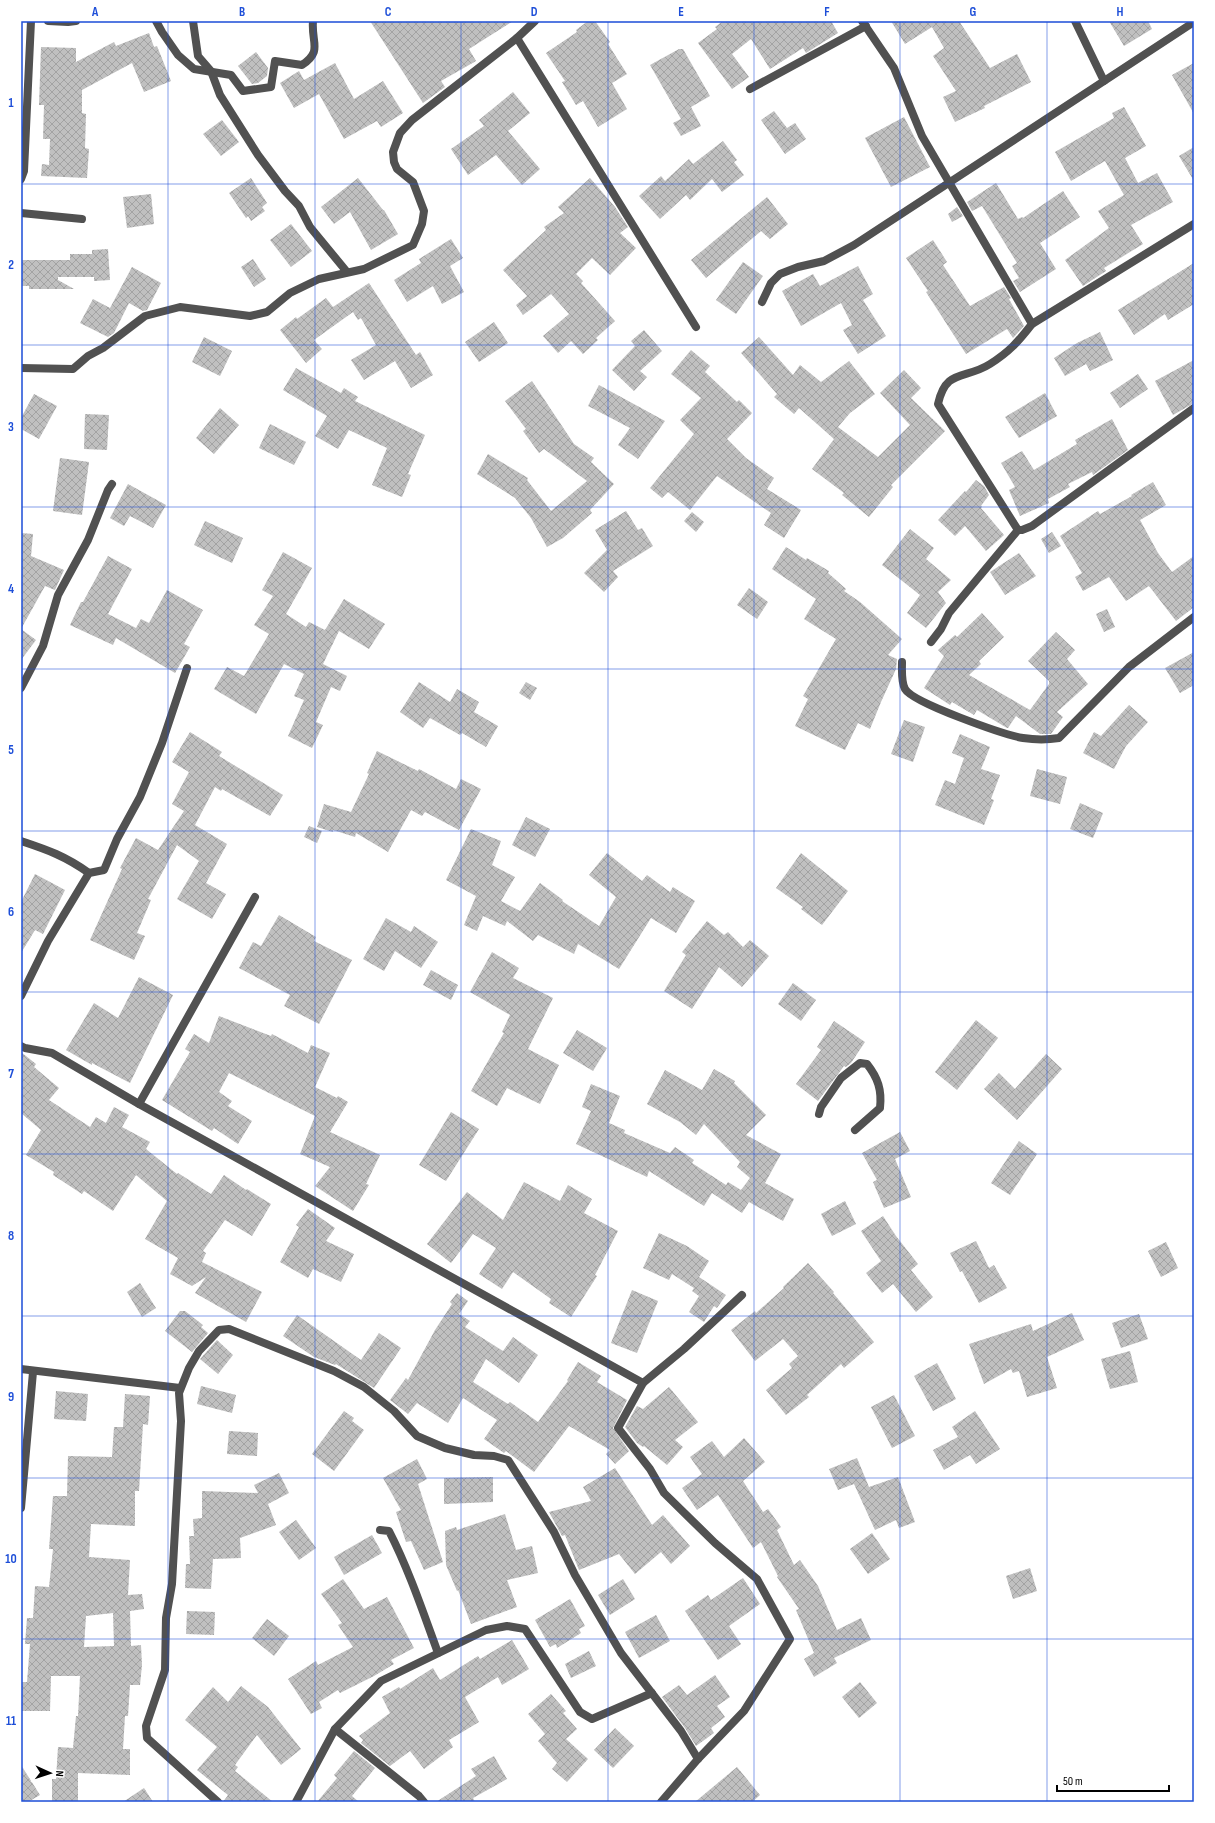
<svg xmlns="http://www.w3.org/2000/svg" width="1215" height="1823" font-family="'Sofia Sans Condensed',sans-serif">
<style>
.building{fill:url(#building-cross-hatch);fill-rule:evenodd}
.lines{fill:none;stroke-linecap:round;stroke-linejoin:round}
.minor{stroke:#515151;stroke-width:8}
.grid{fill:none;stroke:#1d4ed8;stroke-width:1;stroke-opacity:0.55}
.neatline{fill:none;stroke:#1d4ed8;stroke-width:1.5}
.grid-label{font-size:13px;text-anchor:middle;font-weight:bold;fill:#1d4ed8}
</style>
<defs>
<pattern id="building-cross-hatch" width="8" height="8" patternUnits="userSpaceOnUse"><rect width="8" height="8" fill="#c0c0c0"/><path d="M0 0l8 8M0 8l8-8" fill="none" stroke="#a3a3a3"/></pattern>
</defs>
<rect width="100%" height="100%" fill="#fff"/>
<!-- building -->
<g class="building">
<path d="M370 21H513L469 49 476 61 441 81 445 87 423 103Z"/>
<path d="M588 21H595L610 42 608 44 627 74 612 83 627 109 598 127 583 101 576 105 562 82 565 81 546 53 577 32 576 30Z"/>
<path d="M723 21H831L838 33 806 53 803 48 770 69 751 39 732 54 749 77 732 89 698 43 717 29 715 27Z"/>
<path d="M891 21H959L990 68 1017 54 1031 82 984 106 985 108 955 122 943 97 956 91 933 56 944 48 932 27 905 44Z"/>
<path d="M1109 21H1148L1152 29 1124 46Z"/>
<path d="M149 33 154 47 157 46 171 81 144 92 132 63 82 90V113L86 114 85 148 89 149 87 178 41 176 42 164 49 165 50 139H43L44 105H39L41 47 76 48V62L114 42 116 46Z"/>
<path d="M679 49H683L710 96 691 107 701 126 681 136 673 123 681 119 650 65Z"/>
<path d="M256 52 268 68 267 76 258 83 252 84 238 66Z"/>
<path d="M335 63 354 99 383 81 403 113 381 127 377 121 344 139 319 94 294 108 280 83 299 71 304 80Z"/>
<path d="M1194 63V114L1172 75Z"/>
<path d="M513 92 530 113 508 131 540 169 522 185 496 155 468 175 451 149 484 126 479 120Z"/>
<path d="M1124 107 1146 146 1125 158 1138 183 1157 173 1173 202 1131 225 1143 244 1104 268 1106 271 1083 286 1065 260 1109 228 1098 211 1124 195 1105 161 1071 181 1055 152 1114 118 1112 113Z"/>
<path d="M774 111 787 128 795 123 806 139 785 154 761 120Z"/>
<path d="M904 117 930 167 891 187 865 138Z"/>
<path d="M222 120 239 142 221 156 203 134Z"/>
<path d="M723 141 737 160 734 162 744 175 722 192 712 179 690 200 686 195 660 219 639 196 661 176 665 181 689 159 693 164Z"/>
<path d="M1194 147V181L1179 156Z"/>
<path d="M251 178 267 203 262 207 265 211 251 221 248 216 246 218 229 193Z"/>
<path d="M358 178 383 210H384L398 234 371 250 350 212 334 224 321 207Z"/>
<path d="M590 178 615 207 628 227 620 233 636 248 610 275 592 258 576 274 583 281 581 283 615 321 596 338 598 340 583 354 571 341 558 353 543 336 569 314 551 294 523 315 516 305 527 296 503 270 546 230 544 227 564 213 558 207Z"/>
<path d="M996 183 1018 219 1022 217 1023 218 1063 191 1080 217 1040 243 1056 269 1020 292 1013 281 1019 278 1012 266 1017 263 982 206 972 211 967 202Z"/>
<path d="M151 194 154 224 127 228 123 197Z"/>
<path d="M767 197 788 224 770 239 761 231 706 278 691 260Z"/>
<path d="M957 207 963 216 952 222 948 214Z"/>
<path d="M291 224 312 251 291 267 270 240Z"/>
<path d="M451 239 463 258 450 266 464 292 442 304 433 286 407 302 394 280 421 263 419 259Z"/>
<path d="M933 240 947 262 943 265 970 306 1004 287 1011 298 1009 299 1024 326 1014 337 1013 338 1007 329 966 354 926 292 928 291 906 258Z"/>
<path d="M108 249 110 280 94 281V277H58V280L74 289H29V286H21V260H70V254H92V250Z"/>
<path d="M253 259 266 279 254 287 241 267Z"/>
<path d="M743 262 763 276 736 314 716 300Z"/>
<path d="M1194 263V304L1168 320 1165 314 1134 335 1118 310Z"/>
<path d="M858 266 873 294 863 300 886 336 858 354 843 330 852 325 841 303 801 326 782 291 813 274 820 286Z"/>
<path d="M132 267 161 283 147 310 143 311 129 303 114 333 108 337 80 323 93 299 110 308Z"/>
<path d="M369 283 416 355 420 352 433 375 411 388 395 361 364 380 351 360 376 345 361 318 358 320 353 312 314 340 322 349 306 363 280 330 296 317 297 319 326 298 333 307Z"/>
<path d="M494 322 508 343 479 362 465 342Z"/>
<path d="M644 330 662 351 640 371 647 377 634 391 612 370 635 346 631 341Z"/>
<path d="M1100 332 1113 360 1090 371 1086 364 1065 376 1054 358 1077 343Z"/>
<path d="M204 337 232 351 220 376 192 362Z"/>
<path d="M759 337 793 375 800 365 821 382 849 361 875 394 850 413 838 427 878 457 910 425 880 393 904 370 921 388 911 398 945 431 891 485 893 487 869 517 842 495 844 493 812 469 834 439 799 408 794 414 774 397 777 394 741 353Z"/>
<path d="M691 350 710 366 705 372 737 402 739 400 752 413 727 439 746 458 774 478 767 489 801 510 784 538 764 525 771 513 717 476 690 510 668 492 662 498 650 488 694 434 680 420 701 398 671 374Z"/>
<path d="M1194 360V403L1173 415 1155 381Z"/>
<path d="M296 368 341 393 344 388 358 397 355 401 425 435 408 474 411 475 402 497 372 485 387 448 349 430 338 449 315 436 327 416 283 390Z"/>
<path d="M1138 374 1148 389 1120 408 1110 393Z"/>
<path d="M532 381 574 444 594 458 591 462 614 484 590 510 592 513 563 538 547 547 531 518 515 498 477 474 488 454 528 478 527 480 551 511 587 481 544 449 539 453 523 431 526 429 505 401Z"/>
<path d="M599 385 665 421 638 459 618 445 630 428 588 406Z"/>
<path d="M1045 393 1057 416 1019 438 1005 417Z"/>
<path d="M34 394 57 406 39 439 21 429V418Z"/>
<path d="M220 408 239 425 214 454 196 438Z"/>
<path d="M85 414 109 415 107 450 84 449Z"/>
<path d="M1112 419 1128 450 1093 475 1092 472 1068 484 1070 487 1048 499 1049 503 1020 516 1009 490 1015 487 1001 463 1022 451 1034 470 1077 444 1075 440Z"/>
<path d="M270 424 306 442 294 465 259 448Z"/>
<path d="M60 458 89 462 82 515 53 511Z"/>
<path d="M976 480 984 486 989 495 981 506 982 507 981 508 1004 535 986 551 965 526 955 536 938 520 965 491 966 492Z"/>
<path d="M1153 482 1166 505 1140 520 1158 553 1172 572 1194 556V607L1176 621 1149 586 1126 601 1109 577 1083 591 1075 577 1082 573 1060 536 1098 511 1100 514 1132 496 1131 495Z"/>
<path d="M128 484 166 505 153 528 130 516 124 526 110 518Z"/>
<path d="M626 511 638 530 642 528 653 546 613 571 618 577 604 592 584 573 607 550 595 530Z"/>
<path d="M692 512 704 522 696 532 684 521Z"/>
<path d="M205 521 243 538 232 563 194 545Z"/>
<path d="M910 529 934 548 926 559 951 580 938 592 946 603 926 628 907 613 920 595 882 565Z"/>
<path d="M1052 532 1061 546 1049 553 1041 539Z"/>
<path d="M21 533 33 534 31 556 64 570 55 590 45 586 21 629 36 640 21 660Z"/>
<path d="M786 547 806 560 807 558 829 571 828 573 846 589 844 591 860 602 902 639 888 655 897 659 896 669 881 702 870 729 858 723 845 750 795 726 808 699 803 696 836 639 804 619 816 599 772 569Z"/>
<path d="M283 552 312 568 286 614 306 627 309 622 325 630 344 599 385 624 369 649 339 631 323 664 347 676 340 691 331 687 316 722 323 725 312 748 288 736 304 700 294 696 304 674 284 664 256 714 214 689 227 667 244 676 269 634 254 625 273 596 262 590Z"/>
<path d="M1019 553 1036 576 1005 595 990 572Z"/>
<path d="M108 556 132 569 108 614 136 628 141 619 149 623 167 590 203 610 184 644 190 647 175 673 116 638 113 645 70 625 81 602H83Z"/>
<path d="M749 588 768 602 757 619 737 605Z"/>
<path d="M1107 609 1115 627 1104 632 1096 614Z"/>
<path d="M982 613 1004 637 979 661 981 664 969 675 1030 710 1049 684V681L1028 661 1056 632 1075 650 1067 659 1088 684 1057 712 1063 717 1051 734H1040L1016 716 1008 728H1007L977 710 974 715 952 702 950 705 924 688 944 656 938 650 955 635 957 637Z"/>
<path d="M1194 652V685L1180 693 1165 668Z"/>
<path d="M419 682 450 702 457 689 479 702 474 712 498 726 486 747 462 733 460 735 430 718 423 728 400 712Z"/>
<path d="M526 682 537 688 530 700 519 693Z"/>
<path d="M1129 705 1148 722 1126 746 1114 769 1083 753 1094 732 1101 736Z"/>
<path d="M904 720 925 727 913 762 891 754Z"/>
<path d="M190 732 222 752 219 756 283 795 270 816 222 789 221 791 215 787 195 825 227 844 206 883 226 894 212 919 177 899 199 861 177 845 148 899 151 900 137 933 145 936 134 960 90 940 122 869 120 868 136 838 158 850 184 811 172 804 189 772 172 762Z"/>
<path d="M960 734 990 747 981 769 1000 775 991 799 994 800 984 825 935 805 945 780 955 784 964 758 952 753Z"/>
<path d="M377 751 418 771 419 769 456 789 461 779 481 789 459 830 425 812 422 816 411 810 388 852 356 833 355 837 333 830V832L317 827 324 804 351 812 369 774 367 773Z"/>
<path d="M1037 769 1067 777 1060 804 1030 796Z"/>
<path d="M1080 803 1103 813 1093 838 1070 829Z"/>
<path d="M526 817 550 829 535 857 512 845Z"/>
<path d="M309 826 322 831 317 843 304 837Z"/>
<path d="M471 829 501 841 492 865 515 877 501 901 520 911 540 883 563 900 562 901 599 926 616 897 589 875 607 853 642 881 647 875 670 892 673 887 695 901 676 933 651 918 619 969 578 944 574 954 538 935 533 941 507 921 505 926 483 916 477 931 464 925 476 896 446 880Z"/>
<path d="M801 853 848 891 822 925 801 909 803 907 776 888Z"/>
<path d="M35 874 65 890 43 934 35 930 21 953V902Z"/>
<path d="M279 915 316 937 314 941 352 960 319 1024 284 1006 290 995 239 968 253 942 261 946Z"/>
<path d="M386 918 411 932 414 926 438 942 421 968 395 951 384 971 363 959Z"/>
<path d="M707 921 724 935 728 932 743 947 750 940 769 956 742 987 719 967 692 1009 664 991 686 955 682 952Z"/>
<path d="M492 952 519 968 513 978 553 998 528 1049 559 1065 540 1104 507 1088 497 1106 471 1091 504 1033 502 1032 510 1015 470 992Z"/>
<path d="M431 970 458 985 451 1000 423 985Z"/>
<path d="M139 977 173 995 130 1083 92 1063V1065L66 1050 94 1003 118 1018Z"/>
<path d="M793 983 816 1000 801 1021 778 1004Z"/>
<path d="M219 1016 271 1036 272 1034 308 1053 311 1045 330 1053 315 1087 337 1098 338 1096 348 1102 330 1132 380 1155 366 1184 369 1185 353 1211 315 1186 330 1167 300 1154 315 1116 229 1073 219 1092 232 1101 228 1106 252 1121 238 1144 214 1128 212 1131 162 1100 190 1052 185 1049 194 1034 209 1043Z"/>
<path d="M976 1020 998 1038 957 1090 935 1072Z"/>
<path d="M834 1021 865 1042 851 1063 846 1067 844 1066 818 1101 796 1084 821 1050 817 1047Z"/>
<path d="M577 1030 607 1048 593 1071 563 1053Z"/>
<path d="M21 1052 36 1064 34 1067 59 1088 49 1100 90 1127 96 1117 106 1123 114 1107 129 1115 122 1127 150 1142 146 1149 177 1174 178 1173 211 1194 224 1175 246 1190 247 1189 271 1204 252 1236 225 1220 203 1251 206 1253 202 1262 262 1292 246 1322 195 1293 206 1277 192 1286 170 1274 178 1258 145 1239 167 1201 136 1175 113 1211 84 1191 82 1194 53 1175 54 1172 26 1155 41 1130 21 1113Z"/>
<path d="M1046 1054 1062 1069 1017 1120 984 1089 999 1073 1015 1089Z"/>
<path d="M714 1069 735 1081 734 1083 766 1115 746 1135 781 1154 765 1183 794 1199 783 1221 749 1202 742 1213 712 1193 704 1206 649 1171 647 1177 576 1144 591 1111 582 1107 591 1084 620 1096 609 1123 625 1130 624 1133 670 1153 675 1147 694 1160 692 1163 726 1185 728 1182 741 1190 750 1178 737 1167 740 1162 704 1124 696 1135 680 1122 647 1104 665 1070 702 1090Z"/>
<path d="M451 1112 479 1129 446 1181 419 1165Z"/>
<path d="M900 1132 910 1151 895 1159 911 1197 884 1208 873 1182 877 1180 862 1153Z"/>
<path d="M1019 1141 1037 1154 1010 1195 991 1183Z"/>
<path d="M524 1182 560 1201 568 1185 592 1199 584 1213 618 1231 595 1275 597 1276 571 1317 549 1303 551 1299 513 1272 502 1289 479 1274 496 1248 473 1234 451 1263 427 1244 467 1192 503 1220Z"/>
<path d="M845 1201 856 1224 832 1236 821 1214Z"/>
<path d="M308 1209 335 1228 326 1241 354 1254 341 1282 313 1269 308 1278 280 1262 299 1227 296 1225Z"/>
<path d="M883 1216 896 1236 918 1264 911 1270 933 1297 916 1312 893 1284 882 1293 866 1273 881 1261 861 1231Z"/>
<path d="M659 1233 687 1246 709 1261 699 1277 726 1295 717 1308 714 1306 704 1322 689 1312 699 1296 692 1291 694 1288 672 1274 669 1280 643 1268Z"/>
<path d="M976 1241 989 1268 994 1265 1007 1288 979 1303 962 1271 960 1272 950 1253Z"/>
<path d="M1166 1242 1178 1268 1161 1277 1148 1251Z"/>
<path d="M808 1263 834 1292 833 1293 874 1342 844 1368 841 1364 807 1395 809 1397 786 1415 766 1390 792 1368 789 1364 798 1356 783 1339 755 1361 731 1330 755 1311 756 1313 784 1288 783 1287Z"/>
<path d="M140 1283 156 1308 142 1317 127 1292Z"/>
<path d="M632 1290 658 1301 637 1353 611 1343Z"/>
<path d="M457 1293 468 1301 459 1314 470 1321 465 1327 503 1351 513 1337 538 1355 519 1383 486 1359 473 1382 508 1404 510 1402 538 1422 568 1381 567 1380 578 1362 601 1376 597 1382 627 1400 613 1428 629 1451 615 1464 606 1454 610 1450 569 1426 534 1472 506 1451 504 1453 484 1439 497 1420 463 1398 448 1423 417 1403 408 1414 390 1400 406 1378 408 1380 435 1330 452 1304 450 1302Z"/>
<path d="M180 1311H185L203 1325 201 1327 208 1333 192 1352 165 1331Z"/>
<path d="M1072 1313 1084 1340 1047 1357 1057 1388 1027 1397 1019 1371 1013 1373 1011 1369 984 1384 969 1344 1031 1324 1033 1331Z"/>
<path d="M1139 1314 1148 1339 1121 1348 1112 1323Z"/>
<path d="M297 1315 361 1360 379 1333 401 1348 374 1388 336 1364 335 1365 314 1357 283 1336Z"/>
<path d="M217 1340 233 1355 218 1374 200 1359Z"/>
<path d="M1130 1351 1138 1382 1110 1389 1101 1359Z"/>
<path d="M937 1363 956 1399 933 1411 914 1376Z"/>
<path d="M201 1386 236 1395 232 1413 197 1404Z"/>
<path d="M669 1387 698 1422 675 1440 683 1447 667 1465 644 1446 643 1447 637 1443 625 1427 637 1406 643 1409Z"/>
<path d="M56 1391 88 1394 86 1421 54 1419Z"/>
<path d="M125 1394 150 1396 148 1425 143 1424 139 1491H135V1526L91 1524 89 1557 130 1560 128 1595 142 1594 144 1609 130 1611 131 1646 141 1645 142 1665 140 1685H130L128 1716H125L123 1749H130V1775L78 1773V1802H52V1779H56L58 1747 73 1748 76 1716H78L80 1676H51L50 1711H21V1682H27L30 1644H25L27 1618H33L35 1586 49 1587 53 1549H49L53 1496H67L68 1456 112 1457 114 1427H123ZM113 1613 114 1646 84 1647 86 1616Z"/>
<path d="M894 1395 915 1436 892 1448 871 1407Z"/>
<path d="M344 1411 354 1418 352 1421 364 1430 334 1471 312 1454Z"/>
<path d="M975 1411 1000 1449 976 1464 970 1455 944 1470 933 1450 958 1437 952 1427Z"/>
<path d="M229 1431 258 1433 257 1456 227 1454Z"/>
<path d="M744 1438 765 1462 743 1481 763 1512 768 1509 781 1527 777 1530 794 1565 800 1560 818 1586 837 1630 861 1618 871 1640 834 1658 837 1663 814 1677 804 1659 814 1653 796 1610 799 1609 777 1577 778 1576 761 1542 753 1548 718 1495 697 1510 682 1488 702 1474 690 1457 712 1441 724 1457Z"/>
<path d="M857 1458 869 1487 898 1477 915 1522 899 1528 896 1520 875 1530 854 1484 838 1490 829 1469Z"/>
<path d="M417 1459 427 1479 418 1484 443 1562 424 1570 411 1541 406 1542 396 1512 401 1510 383 1478Z"/>
<path d="M615 1468 652 1525 663 1515 690 1546 671 1564 661 1552 635 1574 619 1554 579 1570 565 1535 562 1536 549 1512 591 1501 583 1487Z"/>
<path d="M279 1473 289 1493 268 1504 276 1525 240 1538 241 1558 213 1559 211 1589 185 1588 186 1564H190L189 1536H194L193 1519 202 1518V1491L258 1493 254 1485Z"/>
<path d="M493 1477V1502L444 1504V1478Z"/>
<path d="M505 1514 516 1550 532 1546 538 1573 507 1580 517 1607 471 1624 458 1590 457 1591 446 1565 445 1531 456 1527 457 1530Z"/>
<path d="M296 1520 316 1548 299 1560 279 1532Z"/>
<path d="M872 1533 890 1559 868 1574 850 1549Z"/>
<path d="M372 1535 382 1553 344 1575 334 1557Z"/>
<path d="M1030 1568 1037 1591 1013 1599 1006 1576Z"/>
<path d="M743 1578 760 1604 729 1626 741 1644 718 1660 685 1611 708 1595 711 1600Z"/>
<path d="M343 1579 364 1609 387 1597 414 1648 391 1660 394 1664 374 1676 340 1693 338 1690 319 1702 322 1708 311 1714 288 1679 316 1661 318 1665 353 1647 338 1625 342 1623 321 1594Z"/>
<path d="M623 1579 635 1599 610 1615 598 1595Z"/>
<path d="M570 1599 585 1626 579 1629 581 1633 557 1648 556 1644 550 1647 535 1620Z"/>
<path d="M187 1611 215 1612 214 1635 186 1634Z"/>
<path d="M656 1615 670 1641 639 1658 625 1632Z"/>
<path d="M267 1619 289 1636 274 1656 252 1638Z"/>
<path d="M512 1640 529 1669 502 1685 498 1677 465 1697 479 1722 449 1740 453 1747 424 1769 410 1751 390 1766 361 1743 363 1740 359 1736 390 1713 382 1697 399 1687 400 1689 433 1668 440 1680 478 1656 480 1659Z"/>
<path d="M589 1651 596 1666 571 1678 565 1664Z"/>
<path d="M715 1675 730 1697 717 1706 725 1717 711 1728 714 1733 696 1746 685 1728 662 1697 679 1685 687 1695Z"/>
<path d="M860 1682 877 1703 859 1718 842 1697Z"/>
<path d="M241 1686 268 1707 301 1749 281 1765 257 1735 235 1765 238 1767 235 1771 273 1802H223L228 1795 197 1770 217 1747 185 1720 213 1687 228 1702Z"/>
<path d="M551 1694 566 1711 563 1713 577 1729 566 1739 588 1759 567 1782 552 1769 557 1763 538 1741 545 1734 528 1714Z"/>
<path d="M615 1728 634 1746 613 1768 594 1750Z"/>
<path d="M354 1751 375 1768 352 1796 359 1802H317L337 1778 334 1775Z"/>
<path d="M494 1756 507 1779 473 1798 475 1802H436L476 1776 471 1769Z"/>
<path d="M21 1765 40 1795 28 1802H21Z"/>
<path d="M737 1767 760 1795 752 1802H695Z"/>
<path d="M144 1788 153 1802H123Z"/>
</g>
<g class="lines">
<!-- minor -->
<g class="minor">
<path d="M48 21 68 22 76 21"/>
<path d="M156 21 162 32 178 55 194 69 231 75 243 91 271 87 275 61 302 65C323 51 311 43 313 21"/>
<path d="M193 21 198 56 211 71 220 95 258 155 285 191 299 206 310 227 347 272"/>
<path d="M862 21 894 68 922 136 1032 324"/>
<path d="M1075 21 1104 81"/>
<path d="M517 38 696 327"/>
<path d="M750 89 866 26"/>
<path d="M21 179 24 171 31 21"/>
<path d="M21 213 82 219"/>
<path d="M762 302 771 283 780 274 798 267 824 261 854 245 1194 22"/>
<path d="M21 368 73 369 88 356 103 348 145 316 180 307 250 316 267 312 290 293 319 279 364 269 413 245 422 224 424 211 413 182 397 169 394 162 393 152 400 133 412 120 517 38 535 21"/>
<path d="M1018 530 938 404C946 368 965 380 990 364 1009 352 1018 342 1032 324L1194 224"/>
<path d="M931 642 941 629 949 613 1018 530H1022L1032 526 1194 408"/>
<path d="M902 662C902 670 901 682 905 689 913 703 1005 735 1023 738 1036 740 1047 740 1059 738L1129 667 1194 617"/>
<path d="M21 688 43 646 58 595 88 540 108 490 112 484"/>
<path d="M21 841C48 850 65 856 89 873"/>
<path d="M21 996 48 941 89 873 104 870 117 839 140 797 162 743 187 668"/>
<path d="M21 1046 25 1048 52 1053 139 1104 255 897"/>
<path d="M139 1104 643 1383 618 1428 650 1469 664 1493 715 1543 757 1579 790 1639 744 1711 698 1759 661 1802"/>
<path d="M819 1114 821 1107 841 1078 860 1063 867 1064C878 1078 882 1090 880 1108L855 1130"/>
<path d="M21 1369 180 1388"/>
<path d="M643 1383 684 1349 742 1295"/>
<path d="M21 1508 33 1372"/>
<path d="M380 1530 389 1531C409 1570 423 1612 438 1653"/>
<path d="M335 1729 419 1796 424 1802"/>
<path d="M218 1802 147 1738 146 1726 165 1670 166 1618 172 1584 181 1421 179 1393 189 1368 199 1351 219 1330 229 1329 334 1371 364 1387 394 1411 417 1436 445 1448 474 1455 494 1456 508 1460 554 1532 575 1575 621 1653 681 1731 698 1759"/>
<path d="M296 1802 335 1729 381 1681 486 1630 507 1626 525 1629 580 1712 592 1719 652 1693"/>
</g>
</g>
<!-- grid -->
<path class="grid" d="M168 21V1802M315 21V1802M461 21V1802M608 21V1802M754 21V1802M900 21V1802M1047 21V1802M21 184H1194M21 345H1194M21 507H1194M21 669H1194M21 831H1194M21 992H1194M21 1154H1194M21 1316H1194M21 1478H1194M21 1639H1194"/>
<!-- border -->
<rect width="1215" height="1823" fill="none" stroke="#ffffff" stroke-width="44"/>
<!-- north arrow -->
<g transform="translate(50 1773) rotate(93)" stroke="#ffffff" stroke-width="3" paint-order="stroke">
<path d="M0-3L7 15L0 10L-7 15Z" fill="#000000"/>
<text y="-6" font-size="11" font-weight="bold" text-anchor="middle" fill="#000000">N</text>
</g>
<!-- scale -->
<path d="M1057 1785v6h112v-6" fill="none" stroke="#000000" stroke-width="2"/>
<text x="1063" y="1785" font-size="12" fill="#000000" stroke="#ffffff" stroke-width="3" paint-order="stroke">50 m</text>
<rect x="22" y="22" width="1171" height="1779" class="neatline"/>
<g class="grid-label">
<text x="95" y="16">A</text>
<text x="242" y="16">B</text>
<text x="388" y="16">C</text>
<text x="534" y="16">D</text>
<text x="681" y="16">E</text>
<text x="827" y="16">F</text>
<text x="973" y="16">G</text>
<text x="1120" y="16">H</text>
<text x="11" y="107">1</text>
<text x="11" y="269">2</text>
<text x="11" y="431">3</text>
<text x="11" y="593">4</text>
<text x="11" y="754">5</text>
<text x="11" y="916">6</text>
<text x="11" y="1078">7</text>
<text x="11" y="1240">8</text>
<text x="11" y="1401">9</text>
<text x="11" y="1563">10</text>
<text x="11" y="1725">11</text>
</g>
</svg>
